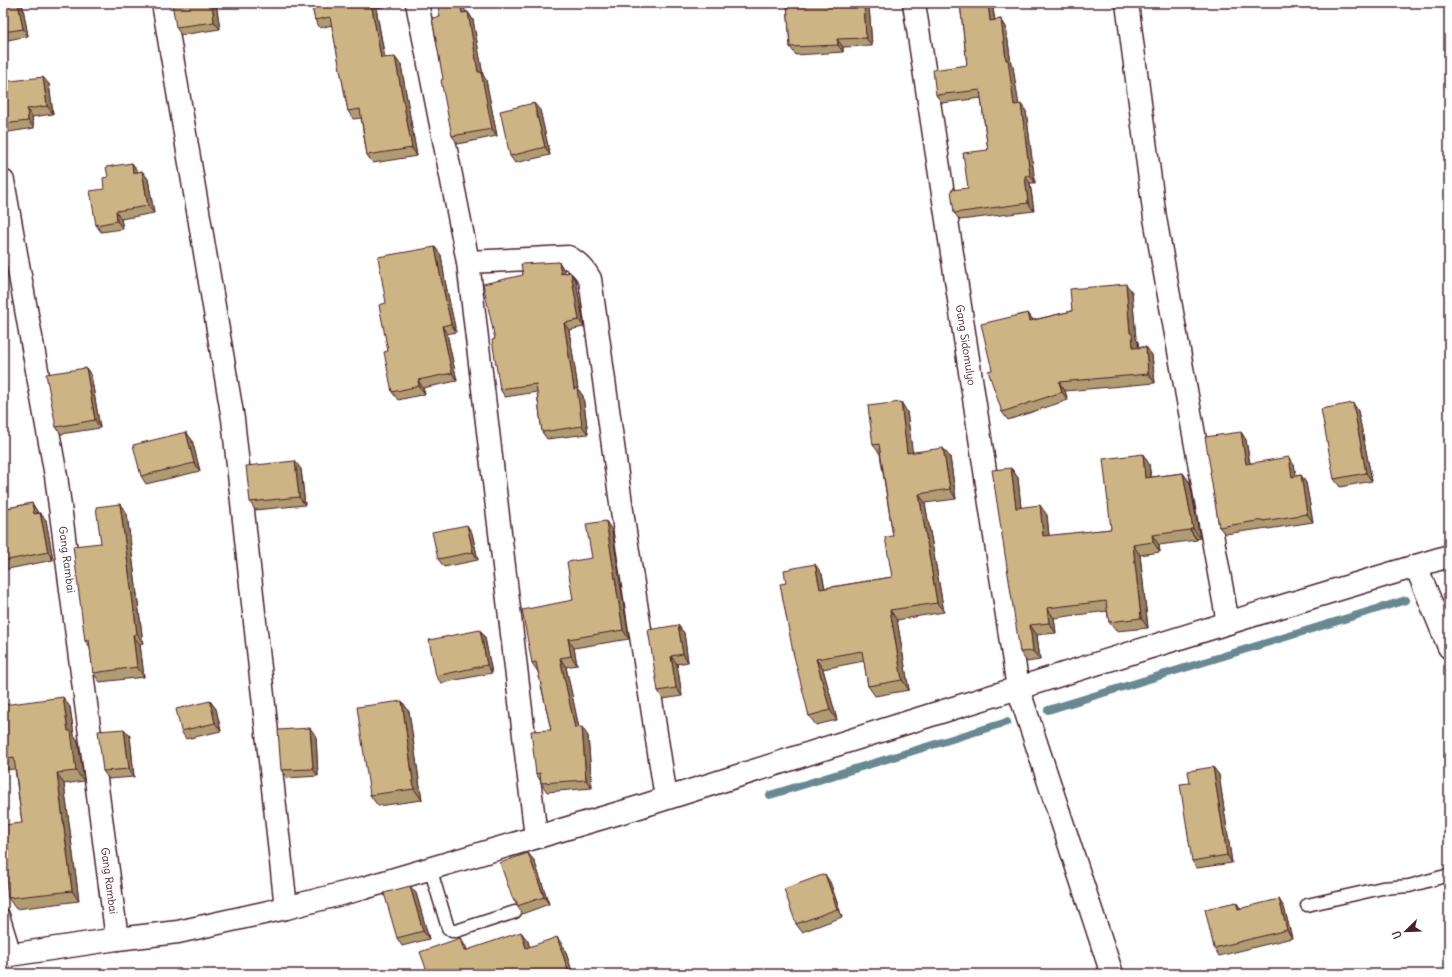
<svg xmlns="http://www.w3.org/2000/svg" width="1452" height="977" font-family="Delius,sans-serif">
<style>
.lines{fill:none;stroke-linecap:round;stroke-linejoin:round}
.stream{stroke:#698992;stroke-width:8}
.lane-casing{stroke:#4a1f2b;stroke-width:15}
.street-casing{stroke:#4a1f2b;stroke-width:25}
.lane{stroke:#fff;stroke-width:12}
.street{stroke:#fff;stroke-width:22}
.wall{fill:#b09b72;stroke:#4a1f2b}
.shaded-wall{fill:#907e5c;stroke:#4a1f2b}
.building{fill:#cdb484;stroke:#4a1f2b}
.labels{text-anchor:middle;stroke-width:3.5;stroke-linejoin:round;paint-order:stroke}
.street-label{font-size:11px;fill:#4a1f2b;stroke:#fff}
</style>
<rect width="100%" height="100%" fill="#fff"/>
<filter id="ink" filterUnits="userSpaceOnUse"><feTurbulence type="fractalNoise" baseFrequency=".025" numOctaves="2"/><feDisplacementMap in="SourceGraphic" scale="8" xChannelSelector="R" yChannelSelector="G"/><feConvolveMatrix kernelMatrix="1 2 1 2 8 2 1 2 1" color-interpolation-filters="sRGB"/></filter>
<g filter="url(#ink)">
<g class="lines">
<!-- stream -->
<g class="stream">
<path d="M1448 587 1449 586"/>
<path d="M1048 710 1406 600"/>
<path d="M770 795 1007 722"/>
</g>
<defs>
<g id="lane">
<path d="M430 868 448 928 452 931H456L515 912"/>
<path d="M1307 905 1382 888 1409 886 1449 875"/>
<path d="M3 915 15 954"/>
</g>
<g id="street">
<path d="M163 3 233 419 286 908"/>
<path d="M417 3 468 262 536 837"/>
<path id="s1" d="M914 3 1018 688 1112 974"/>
<path d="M1127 3 1155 218 1228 623"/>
<path id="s2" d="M3 181 56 476 117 939"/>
<path d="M468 262 568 257C579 263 584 269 590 279L625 532 666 798"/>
<path d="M1416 566 1449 647"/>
<path d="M3 956 117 939 178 932 286 908 364 888 636 808 931 715 1283 606 1449 556"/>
</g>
</defs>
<!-- lane casing -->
<use href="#lane" class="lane-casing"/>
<!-- street casing -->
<use href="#street" class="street-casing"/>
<!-- lane -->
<use href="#lane" class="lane"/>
<!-- street -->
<use href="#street" class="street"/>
</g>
<!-- wall -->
<g class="wall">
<path d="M3 3H22L28 36 3 41Z"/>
<path d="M216 3 220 29 181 35 176 27Z"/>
<path d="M311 3H383L384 7 376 8 385 58 401 65 417 156 373 163 367 155 361 118 353 119 348 111 332 25 320 28 315 20Z"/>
<path d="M787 3H868L869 6 872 46 843 47V52L796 55 790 47Z"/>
<path d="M960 3H992L995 20 1001 19 1006 27 1011 64 1013 67 1018 104 1026 111 1035 183H1030L1034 211 960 220 954 213 988 150 981 98 942 103 936 95 967 65Z"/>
<path d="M466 11V12H468L473 20 483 75 486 80 497 136 458 144 452 136Z"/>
<path d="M3 82 49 84 53 114 32 117 34 128 3 133Z"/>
<path d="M540 110 550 155 515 163 510 156Z"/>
<path d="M132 163 137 171V172L142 171 148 179 154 213 121 219 123 229 101 232 96 225 108 177Z"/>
<path d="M441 255 445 281 456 332 447 334 457 381 423 388 425 394 398 400 392 392 388 351 386 303Z"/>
<path d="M559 262 564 270 565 273 570 272 576 281 584 327 569 330 578 389 583 396 588 434 547 439 542 432 537 392 505 397 500 389 495 339 523 275Z"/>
<path d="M1132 292 1136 339 1138 342 1139 347H1146L1152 355 1155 383 1065 391 1068 400 1008 420 1002 412 992 370 1028 313 1033 320 1072 311Z"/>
<path d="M86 368 91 375 100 428 61 434 56 427Z"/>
<path d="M901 402 907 412 912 452 950 457 956 499 925 503 944 612 897 620 909 690 875 696 868 686 864 661 823 669 837 720 816 725 809 716 786 583 822 574 825 588 892 577 893 536 880 454 873 445Z"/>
<path d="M1353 403 1358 411 1372 481 1340 487 1334 479Z"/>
<path d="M186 432 192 440 200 471 146 484 141 476Z"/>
<path d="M1241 432 1246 440 1250 463 1294 465 1296 476 1301 475 1306 483 1313 522 1268 529V528L1225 534 1219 527 1211 472Z"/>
<path d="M1149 464 1151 477 1183 473 1190 483 1200 538 1197 539V540L1159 545 1160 552 1140 555 1148 628 1116 631 1109 622 1107 611 1054 618 1056 633 1037 635 1040 660 1027 662 1020 652 1011 468 1018 478 1021 508 1047 515 1049 536 1111 529Z"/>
<path d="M301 469 305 505 255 510 250 502Z"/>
<path d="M32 503 37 511V513H40L46 520 53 560 3 570V509Z"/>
<path d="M127 514 143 643 140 644 144 677 100 682 93 673 90 647 85 641 101 543Z"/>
<path d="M612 530 629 639 574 648 577 665 566 667 579 728 588 736 592 788 547 792 541 783 540 780 536 774 551 730 538 672 532 663 573 600 592 558Z"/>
<path d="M472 533 478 560 444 567 438 559Z"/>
<path d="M678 625 684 633 688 662 677 664 682 696 663 699 658 691Z"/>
<path d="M480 630 485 638 492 673 441 683 436 676Z"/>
<path d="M210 701 216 709 221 731 186 739 181 731Z"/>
<path d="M402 701 409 712 422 800 378 806 370 795Z"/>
<path d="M3 705 70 707 74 735 78 741 84 781 64 784 79 901 16 909 8 898 22 823 15 769 3 770Z"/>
<path d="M124 729 130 736 134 777 109 779 103 771Z"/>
<path d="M316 736 318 776 287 778 281 770Z"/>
<path d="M1213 767 1219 775 1232 863 1197 868 1192 861Z"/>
<path d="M534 860 549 904 522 914 512 897Z"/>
<path d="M830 882 842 917 802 932 796 924Z"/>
<path d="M416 893 429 939 402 946 397 938Z"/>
<path d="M1236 902 1240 908 1284 907 1292 938 1219 956 1214 948Z"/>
<path d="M460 938 466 947 467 950 528 941 529 947H564L573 974H428Z"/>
</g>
<!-- shaded-wall -->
<g class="shaded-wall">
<path d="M18 3H22L28 36 23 29Z"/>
<path d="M212 3H216L220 29 214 22Z"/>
<path d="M371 3H372L376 8 386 66 381 58Z"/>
<path d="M460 3 466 11 467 20 462 13Z"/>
<path d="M864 3H868L869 6 872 46 866 38Z"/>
<path d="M988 3H992L996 28 990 21Z"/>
<path d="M468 12 473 20 483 75 486 80 497 136 492 129 478 72Z"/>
<path d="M1001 19 1006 27 1011 64 1013 67 1020 112 1014 105 1006 60Z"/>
<path d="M837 39 843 47V52L838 45Z"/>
<path d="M395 57 401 65 417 156 412 148Z"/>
<path d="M43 77 49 84 53 114 47 106Z"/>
<path d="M534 103 540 110 550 155 545 147Z"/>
<path d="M1021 104 1026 111 1035 183 1030 175Z"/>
<path d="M27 109 32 117 34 128 28 121Z"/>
<path d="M132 163 137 171 139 181 133 173Z"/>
<path d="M142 171 148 179 154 213 148 206Z"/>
<path d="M1025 176 1030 183 1034 211 1028 203Z"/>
<path d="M116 211 121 219 123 229 117 221Z"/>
<path d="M435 247 441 255 445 281 456 332 451 324 440 274Z"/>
<path d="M559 262 564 270 566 281 561 274Z"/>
<path d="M571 273 576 281 584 327 579 320Z"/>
<path d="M1126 284 1132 292 1136 339 1138 342 1139 356 1133 348 1130 333Z"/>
<path d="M1028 313 1034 322 1030 321Z"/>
<path d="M564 323 569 330 578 389 583 396 588 434 582 426 574 389Z"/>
<path d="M442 326 447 334 457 381 452 373Z"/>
<path d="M1146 347 1152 355 1155 383 1148 374Z"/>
<path d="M86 368 91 375 100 428 95 420Z"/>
<path d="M418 380 423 388 425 394 419 386Z"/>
<path d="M1059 382 1065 391 1068 400 1062 392Z"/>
<path d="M901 402 907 412 914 462 907 453Z"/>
<path d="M1353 403 1358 411 1372 481 1366 473Z"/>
<path d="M186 432 192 440 200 471 194 463Z"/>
<path d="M1241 432 1246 440 1251 472 1246 464Z"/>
<path d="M943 448 950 457 956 499 950 489Z"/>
<path d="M1143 454 1149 464 1152 487 1145 478Z"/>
<path d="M1289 457 1294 465 1298 485 1292 477Z"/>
<path d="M295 461 301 469 305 505 299 497Z"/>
<path d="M1011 468 1018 478 1022 518 1016 508Z"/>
<path d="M1183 473 1190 483 1200 538 1193 529Z"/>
<path d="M1301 475 1306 483 1313 522 1307 514Z"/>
<path d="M919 494 925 503 944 612 937 603Z"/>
<path d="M32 503 37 511 39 522 34 514Z"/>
<path d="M120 504 127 514 143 643 137 634Z"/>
<path d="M1040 505 1047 515 1050 546 1043 536Z"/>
<path d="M40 513 46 520 53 560 48 552Z"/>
<path d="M606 521 612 530 629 639 623 630Z"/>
<path d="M467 525 472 533 478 560 473 552Z"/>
<path d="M1190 529 1197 539V540L1190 530Z"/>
<path d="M1152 535 1159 545 1160 552 1153 542Z"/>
<path d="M1133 545 1140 555 1148 628 1141 618Z"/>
<path d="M815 564 822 574 827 599 820 589Z"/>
<path d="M1047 608 1054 618 1056 633 1049 623Z"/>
<path d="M890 610 897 620 909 690 902 680Z"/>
<path d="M678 625 684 633 688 662 683 654Z"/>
<path d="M1030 625 1037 635 1040 660 1033 651Z"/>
<path d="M480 630 485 638 492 673 487 665Z"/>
<path d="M133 635 140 644 144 677 137 667Z"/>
<path d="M568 639 574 648 577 665 571 656Z"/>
<path d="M671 656 677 664 682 696 676 688Z"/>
<path d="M560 658 566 667 581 737 575 728Z"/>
<path d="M816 659 823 669 837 720 830 710Z"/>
<path d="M63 697 70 707 74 735 78 741 84 781 76 771 68 731Z"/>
<path d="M210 701 216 709 221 731 215 723Z"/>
<path d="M402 701 409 712 422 800 414 789Z"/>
<path d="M582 727 588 736 592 788 586 780Z"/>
<path d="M310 728 316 736 318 776 313 769Z"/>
<path d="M124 729 130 736 134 777 129 769Z"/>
<path d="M1213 767 1219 775 1232 863 1227 855Z"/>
<path d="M57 773 64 784 79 901 72 891Z"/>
<path d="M528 853 534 860 549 904 544 897Z"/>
<path d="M825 874 830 882 842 917 837 909Z"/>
<path d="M410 886 416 893 429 939 423 931Z"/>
<path d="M1279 899 1284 907 1292 938 1287 930Z"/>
<path d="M1236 902 1241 909H1238Z"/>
<path d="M521 932 528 941 533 958 526 948Z"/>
<path d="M557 937 564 947 573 974H571L568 970Z"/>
<path d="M460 938 466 947 471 960 464 951Z"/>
</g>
<!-- building -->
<g class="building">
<path d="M3 3H18L23 29 3 32Z"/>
<path d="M172 3H212L214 22 176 27Z"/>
<path d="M311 3H371L381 58 395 57 412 148 367 155 360 109 348 111 330 17 315 20Z"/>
<path d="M460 3 462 13 468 12 478 72H481L492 129 452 136 441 80 443 79 432 18 440 17 438 7Z"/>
<path d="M787 3H864L866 38 837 39 838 45 790 47Z"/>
<path d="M960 3H988L990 21 1001 19 1006 60H1008L1014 105 1021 104 1030 175 1025 176 1028 203 954 213 951 190 968 188 963 153 988 150 980 90 936 95 933 70 967 65Z"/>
<path d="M43 77 47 106 27 109 28 121 3 124V82Z"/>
<path d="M534 103 545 147 510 156 500 111Z"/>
<path d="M132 163 133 173 142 171 148 206 116 211 117 221 96 225 90 191 104 189 103 178 108 177 106 167Z"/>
<path d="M435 247 440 274 451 324 442 326 452 373 418 380 419 386 392 392 384 352 388 351 379 305 386 303 378 257Z"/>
<path d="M559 262 561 274 570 272 571 273 579 320 564 323 574 389 577 388 582 426 542 432 536 384 500 389 492 340 495 339 483 284 523 275 521 264Z"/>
<path d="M1126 284 1130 333H1132L1133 348 1146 347 1148 374 1059 382 1062 392 1002 412 988 371 992 370 981 324 1028 313 1030 321 1072 311 1070 289Z"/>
<path d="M1449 307V335L1445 308Z"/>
<path d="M1447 354H1449V367Z"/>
<path d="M86 368 95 420 56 427 46 374Z"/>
<path d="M901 402 907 453 943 448 950 489 919 494 937 603 890 610 902 680 868 686 862 651 816 659 830 710 809 716 793 652 780 584 786 583 784 570 815 564 820 589 892 577 885 537 893 536 879 444 873 445 868 406Z"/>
<path d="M1353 403 1366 473 1334 479 1321 409Z"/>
<path d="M186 432 194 463 141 476 133 445Z"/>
<path d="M1241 432 1246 464 1289 457 1292 477 1301 475 1307 514 1263 521V520L1219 527 1210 472H1211L1205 437Z"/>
<path d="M1143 454 1145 478 1183 473 1193 529H1190V530L1152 535 1153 542 1133 545 1141 618 1109 622 1106 601 1047 608 1049 623 1030 625 1033 651 1020 652 992 470 1011 468 1016 508 1040 505 1043 536 1111 529 1103 459Z"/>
<path d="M295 461 299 497 250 502 246 466Z"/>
<path d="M32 503 34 514 40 513 48 552 3 561V509Z"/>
<path d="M120 504 137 634 133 635 137 667 93 673 89 640 85 641 73 546 101 543 96 507Z"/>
<path d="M606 521 623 630 568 639 571 656 560 658 575 728 582 727 586 780 541 783 540 773 536 774 531 731 551 730 536 662 532 663 522 610 573 600 567 562 592 558 586 524Z"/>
<path d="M467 525 473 552 438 559 432 532Z"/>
<path d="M1449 611V621L1446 613Z"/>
<path d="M678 625 683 654 671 656 676 688 658 691 648 630Z"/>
<path d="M480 630 487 665 436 676 429 640Z"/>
<path d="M63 697 68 731H71L76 771 57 773 72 891 8 898 3 855V825L22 823 14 757 3 759V705Z"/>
<path d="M210 701 215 723 181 731 176 709Z"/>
<path d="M402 701 414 789 370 795 357 707Z"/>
<path d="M310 728 313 769 281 770 278 730Z"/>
<path d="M124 729 129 769 103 771 98 731Z"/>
<path d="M1213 767 1227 855 1192 861 1180 784 1190 783 1188 771Z"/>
<path d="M528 853 544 897 517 906V902L512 897 500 863Z"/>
<path d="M825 874 837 909 796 924 784 889Z"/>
<path d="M410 886 423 931 397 938 384 893Z"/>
<path d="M1279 899 1287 930 1214 948 1205 909 1236 902 1238 909Z"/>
<path d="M521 932 526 948 557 937 568 970H566L568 974H428L420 952 460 938 464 951Z"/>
</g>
</g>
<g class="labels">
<!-- street labels -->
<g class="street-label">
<text dy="4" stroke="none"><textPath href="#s1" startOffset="346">Gang Sidomulyo</textPath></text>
<text dy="4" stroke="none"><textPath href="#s2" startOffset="384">Gang Rambai</textPath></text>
<text dy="4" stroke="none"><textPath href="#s2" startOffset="708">Gang Rambai</textPath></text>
</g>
</g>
<!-- margin -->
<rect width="1452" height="977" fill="none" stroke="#fff" stroke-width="16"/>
<rect x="8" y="8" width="1436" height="961" fill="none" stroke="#4a1f2b" stroke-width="1.5" filter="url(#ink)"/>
<!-- north arrow -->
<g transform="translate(1406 931) rotate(247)" stroke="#ffffff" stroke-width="3" paint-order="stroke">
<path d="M0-3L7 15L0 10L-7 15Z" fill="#4a1f2b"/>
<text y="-6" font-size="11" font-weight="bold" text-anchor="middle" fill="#4a1f2b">U</text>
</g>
</svg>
